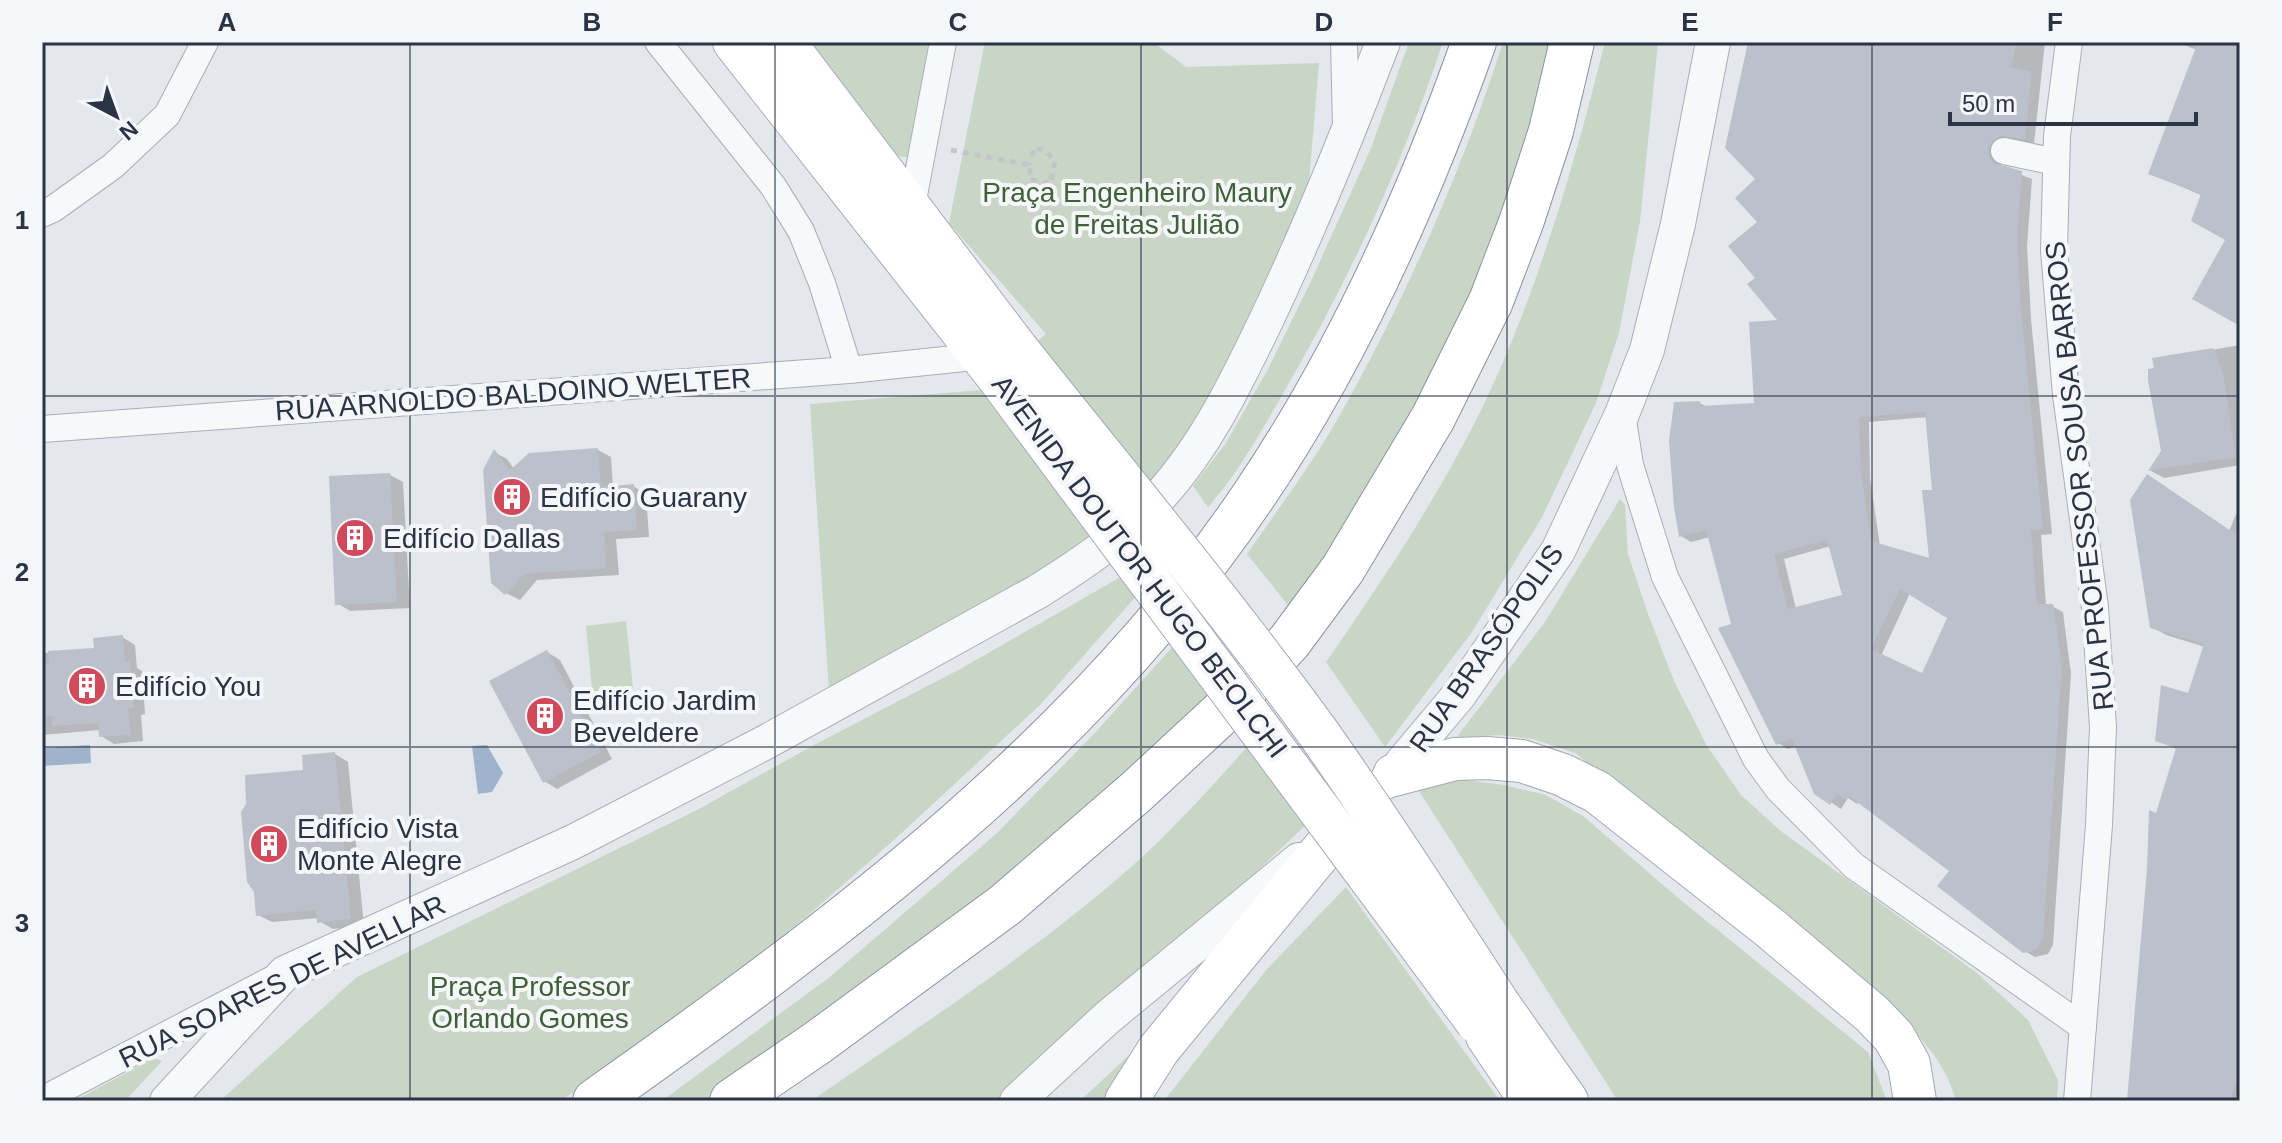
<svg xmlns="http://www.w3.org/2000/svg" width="2282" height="1143" font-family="Arial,sans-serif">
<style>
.green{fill:#c9d6c5}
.water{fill:#9fb4cc}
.shadow{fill:#0003;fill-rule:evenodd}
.building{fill:#bbc0ca;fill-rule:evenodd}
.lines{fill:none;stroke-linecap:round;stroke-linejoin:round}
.minor-casing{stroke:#a9aeb7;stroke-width:28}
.tertiary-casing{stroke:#a9aeb7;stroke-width:36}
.primary-casing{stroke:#a3abb8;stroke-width:44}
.trunk-casing{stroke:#8b94a3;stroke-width:46}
.path{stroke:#c2c5cb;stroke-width:5;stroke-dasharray:6 6;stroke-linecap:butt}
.minor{stroke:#f7f8fa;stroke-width:26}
.tertiary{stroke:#f7f8fa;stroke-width:34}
.primary{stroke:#fff;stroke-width:42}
.trunk{stroke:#fff;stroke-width:44}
.rail{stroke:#7d8696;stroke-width:6;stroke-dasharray:4 8;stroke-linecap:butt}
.primary-bridge-casing{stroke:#a3abb8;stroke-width:44;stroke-linecap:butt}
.primary-bridge{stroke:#fff;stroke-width:42}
.grid{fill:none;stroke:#2b3445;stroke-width:2;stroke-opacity:0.55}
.labels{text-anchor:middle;stroke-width:8;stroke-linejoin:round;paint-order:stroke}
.park-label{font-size:28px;fill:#3f6138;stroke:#f4f6f9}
.street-label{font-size:28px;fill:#2b3445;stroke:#f4f6f9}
.poi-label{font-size:28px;fill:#2b3445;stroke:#f4f6f9;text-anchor:start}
.neatline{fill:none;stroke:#2b3445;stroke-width:3}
.grid-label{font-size:26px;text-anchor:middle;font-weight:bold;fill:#2b3445}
</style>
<rect width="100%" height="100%" fill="#e4e7ec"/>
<!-- green -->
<g class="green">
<path d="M806 42H939L918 147 907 157 895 156Z"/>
<path d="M985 42H1153L1186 67 1319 63 1308 193 1232 362 1175 459 1110 528 1045 575 829 691 810 404 982 390 1046 334 949 223Z"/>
<path d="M1409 42H1443C1403 163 1349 280 1285 390 1262 430 1239 472 1208 507L1193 486 1226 443 1268 369 1312 279 1371 148Z"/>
<path d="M1503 42H1555L1526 151 1464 316 1354 519 1291 609 1247 554C1276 512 1307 471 1333 427 1401 309 1462 172 1503 42Z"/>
<path d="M1605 42H1658L1640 221 1619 333 1596 403 1542 517 1472 632 1385 747 1326 662C1395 563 1463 460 1509 348 1550 249 1579 146 1605 42Z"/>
<path d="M1620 499 1625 505 1628 554 1648 614 1674 681 1707 746 1741 795 1782 832 1977 973 2028 1020 2058 1080 2057 1101H1956C1947 1066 1924 1041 1899 1015L1575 753 1533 739 1499 735 1456 738 1545 622Z"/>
<path d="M1124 575 1139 593 1040 705 894 840 806 917 712 993 561 1101H220L357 977 697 810 816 744 962 668Z"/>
<path d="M626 621 635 707 594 710 586 626Z"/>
<path d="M1178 641 1226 698 1121 798 715 1101H662L831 976 996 834 1092 736Z"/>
<path d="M1254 739 1311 820 1168 956 1003 1101H811C920 1026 1032 954 1131 867 1175 828 1215 783 1254 739Z"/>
<path d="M1459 779 1504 785 1546 795 1583 816 1677 897 1868 1052 1887 1101H1618L1417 788Z"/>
<path d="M1346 887 1500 1101H1164L1267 969Z"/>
<path d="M1176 1011 1114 1101H1080Z"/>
<path d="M154 1058 162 1061 125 1101H74Z"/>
</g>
<!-- water -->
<g class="water">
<path d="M90 745 91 763 42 766V748Z"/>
<path d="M487 745 503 773 492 792 478 794 472 746Z"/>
</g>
<!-- shadow -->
<g class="shadow">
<path d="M1750 42H2045L2034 144 2011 140 1998 155 2001 167 2032 179 2027 246 2031 319 2052 534 2041 535 2046 606H2052L2063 612 2071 674 2053 945 2048 954 2035 957 2025 951 1952 871 1860 801 1857 804 1848 798 1841 809 1816 792 1797 746 1788 749 1778 743 1734 626 1710 537 1691 542 1681 536 1700 403 1708 408 1756 405 1781 322 1758 278 1760 222ZM1928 417 1934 492 1931 561 1880 546 1870 478 1869 422ZM1831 546 1845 596 1796 609 1784 559ZM1910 593 1950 617 1923 676 1881 656Z"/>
<path d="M2177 42H2240V323L2228 239 2203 196 2150 173 2197 50Z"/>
<path d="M2240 345V465L2164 478 2151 471 2164 451 2154 360Z"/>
<path d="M598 450 611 457 613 488 633 486 646 494 649 537 616 539 619 575 537 580 520 600 506 593 494 452 507 459 514 469Z"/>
<path d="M390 475 403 482 410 608 350 611 337 603Z"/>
<path d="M2240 505V1101H2129L2158 815 2178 750 2157 740 2189 695 2205 647 2166 635 2152 627 2229 531Z"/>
<path d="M122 637 135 645 137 668 142 671 145 714 141 715 143 741 114 744 101 736 100 730 42 735V653L96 650Z"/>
<path d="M547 652 560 660 612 759 557 789 544 781Z"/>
<path d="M335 754 348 762 364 926 333 929 319 921V918L272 922 258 915 305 772Z"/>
</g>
<!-- building -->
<g class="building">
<path d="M1748 42H2017L2011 67 2032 72 2025 139 2000 136 1993 140 1988 148 1989 157 1994 163 2022 171 2017 239 2021 312 2043 529 2031 530 2037 604H2053L2062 667 2043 938 2037 949 2031 952 2023 953 1937 886 1949 871 1849 796 1846 800 1837 794 1830 805 1814 794 1792 739 1776 745 1718 628 1731 624 1706 530 1679 537 1674 507 1669 441 1674 402 1700 401V406L1754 403 1749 322 1777 320 1747 284 1755 278 1728 246 1757 222 1735 198 1755 179 1725 148ZM1925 412 1932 490H1922L1929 558 1871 541 1861 471 1859 417ZM1827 540 1842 595 1788 609 1774 554ZM1900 589 1947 618 1922 673 1871 649Z"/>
<path d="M2198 42H2240V326L2192 299 2225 240 2191 221 2201 194 2148 174Z"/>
<path d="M2213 348 2223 373 2236 457 2148 471 2161 451 2148 380V369L2154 368 2152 358Z"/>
<path d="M598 448 601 487 634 484 637 530 604 532 606 568 524 574 505 595 491 583 483 470 494 449 510 470 529 453Z"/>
<path d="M390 473 397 602 335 605 329 476Z"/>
<path d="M2147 474 2240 537V1069L2230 1101H2127L2147 869 2149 810 2156 813 2176 748 2155 741 2161 685 2188 693 2204 644 2150 628 2130 500Z"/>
<path d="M123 635 125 662 130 661 133 708H128L131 735 99 737 98 723 52 726V716H42V664L49 663 48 651 94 648 93 638Z"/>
<path d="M547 650 601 752 543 783 489 681Z"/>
<path d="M335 752 351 919 317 923 316 910 256 916 254 892 247 882 241 812 246 804 245 775 303 770 302 755Z"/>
</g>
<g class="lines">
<defs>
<g id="minor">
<path d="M658 42 773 186 801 231 822 283 849 370"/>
<path d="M1344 42 1346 126"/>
<path d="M2069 42 2057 136 2054 250 2066 395 2095 607 2103 727 2099 825 2077 1101"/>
<path d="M2004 151 2056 162"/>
<path d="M911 211 943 42"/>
<path d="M42 214 53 209 113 166 167 115 205 42"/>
<path d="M1622 414 1630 465 1665 577 1756 759 1778 789 1854 866 2083 1027"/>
<path d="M42 429 849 370 983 356"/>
<path d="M42 1100 271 980"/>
</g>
<g id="tertiary">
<path d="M1386 782 1459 695 1558 551 1622 414 1647 350 1678 224 1713 42"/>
<path d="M167 1101 285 973 573 842 766 742 1037 592C1082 564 1125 535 1161 495 1205 446 1234 387 1262 329 1307 235 1346 139 1383 42"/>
<path d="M1017 1101 1107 1018 1299 860"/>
</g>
<g id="primary">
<path d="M734 42 998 377"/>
<path d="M784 42 1017 349"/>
<path d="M1394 775 1455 759 1487 758 1522 761 1563 775 1597 792 1770 928 1872 1014 1894 1037 1909 1064 1915 1101"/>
<path d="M1500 1006 1567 1101"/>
<path d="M1487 1036 1531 1101"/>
<path d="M1126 1101 1159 1049 1348 819"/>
</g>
<g id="trunk">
<path d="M595 1101C837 930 1084 747 1252 498 1347 359 1418 200 1474 42"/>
<path d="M732 1101 817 1043 1005 905 1136 792 1230 705 1289 642 1343 569 1433 418 1491 301 1522 220 1551 131 1572 42"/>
</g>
</defs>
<!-- minor casing -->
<use href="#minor" class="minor-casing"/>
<!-- tertiary casing -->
<use href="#tertiary" class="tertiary-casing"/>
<!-- primary casing -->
<use href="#primary" class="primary-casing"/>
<!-- trunk casing -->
<use href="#trunk" class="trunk-casing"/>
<!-- path -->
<path class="path" d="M951 150 1030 165V180L1051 183 1055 161 1045 150 1034 148 1030 165"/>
<!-- minor -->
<use href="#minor" class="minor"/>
<!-- tertiary -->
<use href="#tertiary" class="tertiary"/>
<!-- primary -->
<use href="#primary" class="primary"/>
<!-- trunk -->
<use href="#trunk" class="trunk"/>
<!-- rail -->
<g class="rail">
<path d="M1019 337 1233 601 1347 751 1509 1001"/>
<path d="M1006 347 1219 612 1332 760 1495 1010"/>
</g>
<defs>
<g id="primary-bridge">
<path d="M1017 349C1118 476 1223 602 1319 734 1382 823 1441 915 1500 1006"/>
<path d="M998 377 1477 1022"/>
</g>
</defs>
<!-- primary-bridge casing -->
<use href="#primary-bridge" class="primary-bridge-casing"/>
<!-- primary-bridge -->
<use href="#primary-bridge" class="primary-bridge"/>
</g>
<!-- grid -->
<path class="grid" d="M410 42V1101M775 42V1101M1141 42V1101M1507 42V1101M1872 42V1101M42 396H2240M42 747H2240"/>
<!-- icons -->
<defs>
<symbol id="building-disc" viewBox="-11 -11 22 22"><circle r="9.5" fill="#d1495b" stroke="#f4f6f9"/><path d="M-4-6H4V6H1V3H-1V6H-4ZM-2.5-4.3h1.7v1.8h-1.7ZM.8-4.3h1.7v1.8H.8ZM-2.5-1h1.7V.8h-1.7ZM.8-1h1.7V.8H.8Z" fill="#fff"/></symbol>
</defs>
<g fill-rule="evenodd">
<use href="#building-disc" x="490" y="475" width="44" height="44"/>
<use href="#building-disc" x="333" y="516" width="44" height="44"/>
<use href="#building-disc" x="65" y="664" width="44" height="44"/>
<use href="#building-disc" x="523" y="694" width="44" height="44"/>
<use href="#building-disc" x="247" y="822" width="44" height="44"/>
</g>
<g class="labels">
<!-- park labels -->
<g class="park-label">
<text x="1137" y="202">Praça Engenheiro Maury<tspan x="1137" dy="32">de Freitas Julião</tspan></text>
<text x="530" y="996">Praça Professor<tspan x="530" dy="32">Orlando Gomes</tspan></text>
</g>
<!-- street labels -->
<g class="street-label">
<text transform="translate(513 394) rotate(-4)" y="10">RUA ARNOLDO BALDOINO WELTER</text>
<text transform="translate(2079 476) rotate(-96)" y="10">RUA PROFESSOR SOUSA BARROS</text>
<text transform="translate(1140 566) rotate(53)" y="10">AVENIDA DOUTOR HUGO BEOLCHI</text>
<text transform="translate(1486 648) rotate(-55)" y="10">RUA BRASÓPOLIS</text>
<text transform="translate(282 981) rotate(-26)" y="10">RUA SOARES DE AVELLAR</text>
</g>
<!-- poi labels -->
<g class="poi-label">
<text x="540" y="507">Edifício Guarany</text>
<text x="383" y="548">Edifício Dallas</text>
<text x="115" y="696">Edifício You</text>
<text x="573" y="710">Edifício Jardim<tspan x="573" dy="32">Beveldere</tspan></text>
<text x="297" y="838">Edifício Vista<tspan x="297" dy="32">Monte Alegre</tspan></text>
</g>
</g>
<!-- border -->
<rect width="2282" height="1143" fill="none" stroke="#f4f6f9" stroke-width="88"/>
<!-- north arrow -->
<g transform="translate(116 116) rotate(139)" stroke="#f4f6f9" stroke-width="6" paint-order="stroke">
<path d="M0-6L14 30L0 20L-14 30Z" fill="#2b3445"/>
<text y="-12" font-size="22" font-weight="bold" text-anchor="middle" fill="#2b3445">N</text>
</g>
<!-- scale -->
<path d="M1950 112v12h246v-12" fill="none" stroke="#2b3445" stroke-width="4"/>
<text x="1962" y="112" font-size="24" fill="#2b3445" stroke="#f4f6f9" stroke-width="6" paint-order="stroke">50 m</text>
<rect x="44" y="44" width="2194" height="1055" class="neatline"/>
<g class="grid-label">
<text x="227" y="31">A</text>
<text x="592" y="31">B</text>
<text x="958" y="31">C</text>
<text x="1324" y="31">D</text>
<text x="1690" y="31">E</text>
<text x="2055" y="31">F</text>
<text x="22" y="229">1</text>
<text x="22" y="581">2</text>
<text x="22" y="932">3</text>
</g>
</svg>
